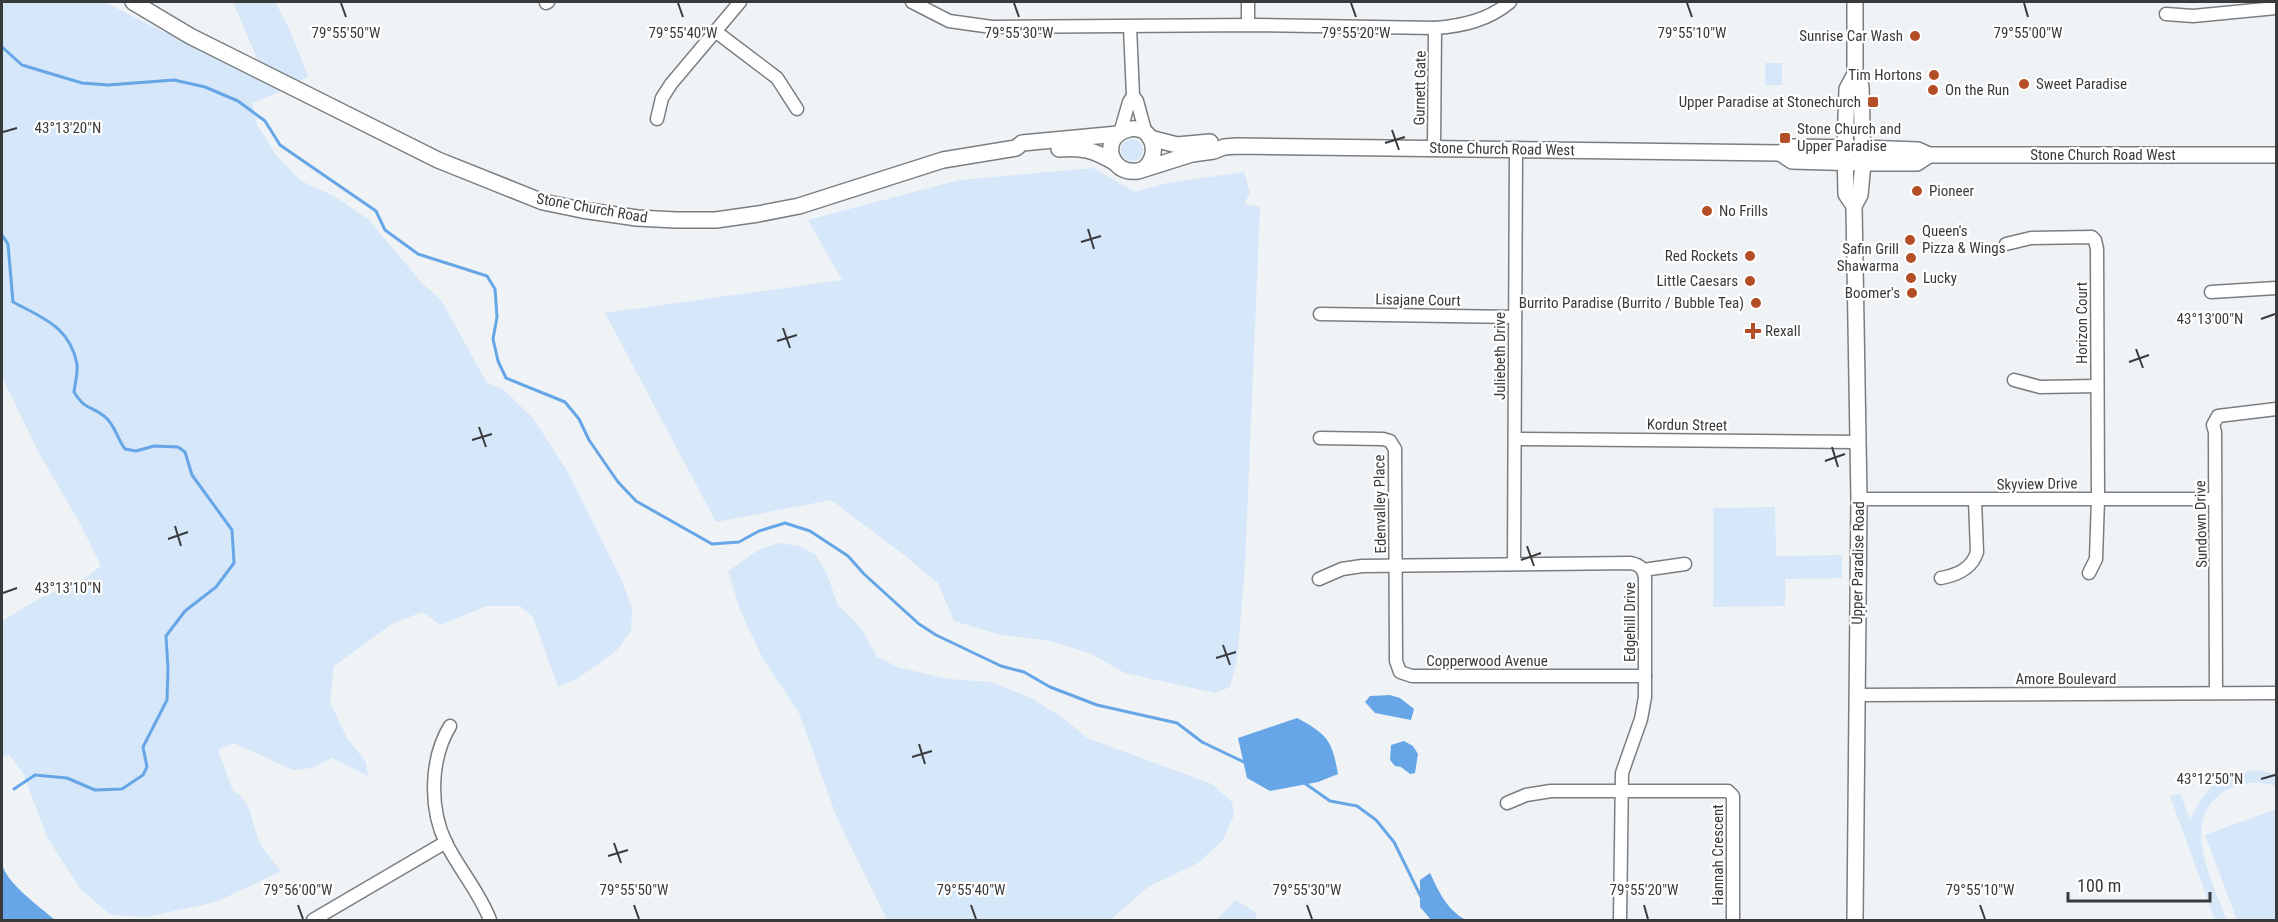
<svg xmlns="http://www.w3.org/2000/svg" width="2278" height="922" font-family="'Roboto Condensed',sans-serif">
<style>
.green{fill:#d5e7f9}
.water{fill:#67a6e6}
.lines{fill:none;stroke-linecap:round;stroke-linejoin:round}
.stream{stroke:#67a6e6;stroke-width:3}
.minor-casing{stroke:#7b7e81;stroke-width:15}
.major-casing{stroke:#7b7e81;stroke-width:18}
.minor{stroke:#fff;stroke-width:12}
.major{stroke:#fff;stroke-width:15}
.ticks{fill:none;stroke:#393a3c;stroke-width:2}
.poi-dot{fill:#b44e26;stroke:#fff;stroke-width:2}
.labels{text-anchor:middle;stroke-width:4.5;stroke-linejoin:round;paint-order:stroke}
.poi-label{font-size:15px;fill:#393a3c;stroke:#fff;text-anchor:end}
.street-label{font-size:15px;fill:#393a3c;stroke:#fff}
.ticks-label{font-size:15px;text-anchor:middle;fill:#393a3c;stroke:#fff;stroke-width:4.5;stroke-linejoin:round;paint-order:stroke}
</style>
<rect width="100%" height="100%" fill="#f0f3f6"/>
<!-- green -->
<g class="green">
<path d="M2 2H104L268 84 233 2H275L289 28 308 76 282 91 252 103 257 125 277 156 301 181 334 196 368 219 421 282 441 300 487 383 504 390 533 418 568 472 622 581 632 608 631 631 617 650 577 679 558 687 533 617 520 606H486L441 625 422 612 392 624 334 666 330 702 347 738 366 762 368 776 332 758 312 768 293 770 234 743 218 750 233 791C255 801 251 831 263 848 268 856 275 863 281 871L216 902 147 917 111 915 80 889 47 837 23 773 9 755 2 756V621L42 597 84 579 101 566 81 525 40 455 2 377Z"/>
<rect x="1765" y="63" width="17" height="22"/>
<circle cx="1132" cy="150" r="11"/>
<path d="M1093 168 1135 192 1167 183 1244 172 1250 193 1244 204 1260 207 1245 565 1237 660 1230 687 1215 693 1125 673 1089 653 1046 640 1001 635 954 621 938 583 899 551 831 500 716 522 605 313 842 280 808 220 959 180Z"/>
<path d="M1775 507 1776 556 1842 555V578L1785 579V606L1713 607V508Z"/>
<path d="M779 543 799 546 815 554 827 574 838 605 861 628 877 657 900 668 949 679 991 682 1033 699 1066 720 1087 738 1212 784 1232 802 1234 815 1223 840 1198 863 1148 887 1110 920H887L837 818 799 713 763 659 740 610 728 571 760 549Z"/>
<path d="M2257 770 2276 774V786C2259 781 2244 781 2227 790 2177 817 2213 882 2227 920H2215L2170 796 2180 793 2190 820C2207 785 2218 775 2257 770Z"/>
<path d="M2276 809V920H2237L2205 835Z"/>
<path d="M1236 900 1255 912 1257 920H1216Z"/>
</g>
<!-- water -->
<g class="water">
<path d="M1390 695 1400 698 1414 709 1411 720 1375 713 1365 702 1370 696Z"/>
<path d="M1297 718C1327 734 1332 740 1338 774L1318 782 1270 791 1247 778 1238 738Z"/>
<path d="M1404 741 1413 746 1418 754 1415 773 1410 774 1401 767 1395 766 1390 760 1391 745Z"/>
<path d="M2 864C7 884 39 906 55 920H2Z"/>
<path d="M1430 873C1439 892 1447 910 1466 920H1431L1420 907V880Z"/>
</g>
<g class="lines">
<!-- stream -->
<g class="stream">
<path d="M2 47 22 65 82 83 108 85 174 80 205 87 238 101 265 121 280 145 376 211 385 230 418 254 487 276 495 289 497 317 493 339 498 361 506 378 565 402 579 419 589 440 618 482 636 501 712 544 739 542 759 531 785 523 810 531 848 556 864 574 919 624 936 635 1001 666 1024 672 1050 687 1097 705 1177 723 1202 742 1246 763"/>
<path d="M2 235 8 244 13 302C43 318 70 327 77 364 78 373 75 384 74 392 86 411 90 405 104 416 115 424 117 439 125 449L136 451 154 446 178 447 185 452 192 475 232 530 234 563 216 587 185 611 166 636 168 669 167 700 143 747 147 767 143 775 122 789 95 790 67 778 35 775 14 789"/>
<path d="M1303 782 1330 801 1357 806 1376 820 1394 842 1421 897"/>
</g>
<defs>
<g id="minor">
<path d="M912 2 949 21 992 27 1256 25 1435 28C1463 26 1489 20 1510 2"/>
<path d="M1248 2V25"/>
<path d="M546 3 548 2"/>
<path d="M2166 14 2193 16 2276 8"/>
<path d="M1130 27 1133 96 1137 101 1146 134"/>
<path d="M715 31 777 78 797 109"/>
<path d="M657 119 662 98 671 84 740 2"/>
<path d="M1120 133 1129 102 1133 96"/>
<path d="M1434 147 1435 28"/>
<path d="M2006 244 2031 238 2092 237 2095 240 2097 249 2098 498 2096 559 2089 573"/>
<path d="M2211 292 2276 288"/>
<path d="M1320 314 1515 317"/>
<path d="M2014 380 2040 387 2097 386"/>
<path d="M1320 438 1383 439 1390 441 1395 449 1396 661 1400 672 1412 676H1645"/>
<path d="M1515 439 1858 442"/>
<path d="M1859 499H2215"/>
<path d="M1514 563 1516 149"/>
<path d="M1643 570 1685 564"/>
<path d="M1941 578C1957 575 1972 569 1977 552L1975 500"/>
<path d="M1319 579 1342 569 1362 566 1631 563C1640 565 1643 568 1645 577V697L1641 719 1622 773 1620 920"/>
<path d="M2216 693 2215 432 2213 425 2218 416 2276 409"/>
<path d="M1856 695 2276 693"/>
<path d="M450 726C430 759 429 808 446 843 459 869 480 893 490 920"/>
<path d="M1507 803 1526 795 1551 791H1728L1733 796V920"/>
<path d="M313 920 446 842"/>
</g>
<g id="major">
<path d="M133 2 190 36 438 160 543 202 582 210 637 218 676 220H716L758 214 799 206 943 160 1016 148 1022 143 1118 134"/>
<path d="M1150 138 1177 145 1210 142"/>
<path d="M1059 149C1083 147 1093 150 1114 162"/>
<path d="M1780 153 1792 161 1863 163H1917L1929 155"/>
<path d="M1144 169C1163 153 1151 122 1126 130 1100 138 1109 175 1138 171L1192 154 1214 151 1224 147 1237 146 1780 153 1792 147 1862 148 1918 150 1929 155H2276"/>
<path d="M1854 206 1846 194 1845 148 1847 89 1855 74"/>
<path d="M1855 920 1859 499 1854 206 1860 195 1863 163 1861 86 1855 74V2"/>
</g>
</defs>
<!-- minor casing -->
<use href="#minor" class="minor-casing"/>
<!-- major casing -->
<use href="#major" class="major-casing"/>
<!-- minor -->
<use href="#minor" class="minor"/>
<!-- major -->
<use href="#major" class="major"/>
</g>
<!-- ticks -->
<path class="ticks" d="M341 3 346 17M678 3 683 17M1014 3 1019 17M1351 3 1356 17M1687 3 1692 17M2024 3 2028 17M1392 130 1399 150M3 132 17 128M1385 143 1405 137M1088 229 1094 249M1081 242 1101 236M2261 319 2275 314M783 328 790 348M777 341 797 335M2136 349 2143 368M2129 362 2149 355M479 427 486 447M472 440 492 434M1832 447 1838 467M1825 461 1845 454M175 526 181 546M168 539 188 532M1527 546 1534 566M1521 560 1541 553M3 593 17 588M1223 645 1230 665M1216 658 1236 652M919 744 925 764M912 757 932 751M2261 779 2275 775M614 843 621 863M608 856 628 850M298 905 303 919M634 905 639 919M971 905 976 919M1307 905 1312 919M1644 905 1648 919M1980 905 1985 919"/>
<!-- markers -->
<g class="poi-dot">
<circle cx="1915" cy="36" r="6"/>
<circle cx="1934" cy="75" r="6"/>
<circle cx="2024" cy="84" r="6"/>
<circle cx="1933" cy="90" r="6"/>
<rect x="1867" y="96" width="12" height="12" rx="3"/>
<rect x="1779" y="132" width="12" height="12" rx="3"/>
<circle cx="1917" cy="191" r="6"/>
<circle cx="1707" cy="211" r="6"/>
<circle cx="1910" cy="240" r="6"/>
<circle cx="1750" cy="256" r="6"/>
<circle cx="1911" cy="258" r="6"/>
<circle cx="1911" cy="278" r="6"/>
<circle cx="1750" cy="281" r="6"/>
<circle cx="1912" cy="293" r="6"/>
<circle cx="1756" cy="303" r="6"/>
<path d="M1750 322h6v6h6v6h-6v6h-6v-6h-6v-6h6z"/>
</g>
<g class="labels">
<!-- poi labels -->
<g class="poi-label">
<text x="1903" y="41">Sunrise Car Wash</text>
<text x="1922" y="80">Tim Hortons</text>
<text x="2036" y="89" text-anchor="start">Sweet Paradise</text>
<text x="1945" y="95" text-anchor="start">On the Run</text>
<text x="1861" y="107">Upper Paradise at Stonechurch</text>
<text x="1797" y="134" text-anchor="start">Stone Church and<tspan x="1797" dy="17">Upper Paradise</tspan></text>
<text x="1929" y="196" text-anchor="start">Pioneer</text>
<text x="1719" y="216" text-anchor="start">No Frills</text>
<text x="1922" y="236" text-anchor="start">Queen's<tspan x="1922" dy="17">Pizza &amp; Wings</tspan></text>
<text x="1899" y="254">Safin Grill<tspan x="1899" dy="17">Shawarma</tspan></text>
<text x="1738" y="261">Red Rockets</text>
<text x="1923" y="283" text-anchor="start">Lucky</text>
<text x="1738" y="286">Little Caesars</text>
<text x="1900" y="298">Boomer's</text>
<text x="1744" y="308">Burrito Paradise (Burrito / Bubble Tea)</text>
<text x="1765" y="336" text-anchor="start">Rexall</text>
</g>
<!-- street labels -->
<g class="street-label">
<text transform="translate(1420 88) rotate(-89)" y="5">Gurnett Gate</text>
<text transform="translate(1502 149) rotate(1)" y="5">Stone Church Road West</text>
<text x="2103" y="160">Stone Church Road West</text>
<text transform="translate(592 208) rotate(10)" y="5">Stone Church Road</text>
<text transform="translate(1418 300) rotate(1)" y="5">Lisajane Court</text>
<text transform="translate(2082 323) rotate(-90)" y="5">Horizon Court</text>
<text transform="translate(1500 356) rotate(-90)" y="5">Juliebeth Drive</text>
<text transform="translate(1687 425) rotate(1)" y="5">Kordun Street</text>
<text transform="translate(2037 484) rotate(-1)" y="5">Skyview Drive</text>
<text transform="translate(1380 504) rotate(-91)" y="5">Edenvalley Place</text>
<text transform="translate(2201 524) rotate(-91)" y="5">Sundown Drive</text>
<text transform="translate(1858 563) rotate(-89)" y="5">Upper Paradise Road</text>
<text transform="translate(1630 622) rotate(-90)" y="5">Edgehill Drive</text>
<text x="1487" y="666">Copperwood Avenue</text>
<text x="2066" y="684">Amore Boulevard</text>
<text transform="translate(1718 855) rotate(-90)" y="5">Hannah Crescent</text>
</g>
</g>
<g class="ticks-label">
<text x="1692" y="38">79°55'10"W</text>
<text x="346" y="38">79°55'50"W</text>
<text x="683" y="38">79°55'40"W</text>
<text x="1019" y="38">79°55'30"W</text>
<text x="1356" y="38">79°55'20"W</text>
<text x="2028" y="38">79°55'00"W</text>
<text x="68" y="133">43°13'20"N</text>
<text x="2210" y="324">43°13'00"N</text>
<text x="68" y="593">43°13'10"N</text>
<text x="2210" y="784">43°12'50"N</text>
<text x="298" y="895">79°56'00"W</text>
<text x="634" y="895">79°55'50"W</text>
<text x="971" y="895">79°55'40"W</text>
<text x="1307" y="895">79°55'30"W</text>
<text x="1644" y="895">79°55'20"W</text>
<text x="1980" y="895">79°55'10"W</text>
</g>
<!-- border -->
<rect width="2278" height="922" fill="none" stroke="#393a3c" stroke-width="6"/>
<!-- scale -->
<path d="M2068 892v9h142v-9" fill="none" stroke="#393a3c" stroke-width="3"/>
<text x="2077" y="892" font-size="18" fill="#393a3c" stroke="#ffffff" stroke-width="4.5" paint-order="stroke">100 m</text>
</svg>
